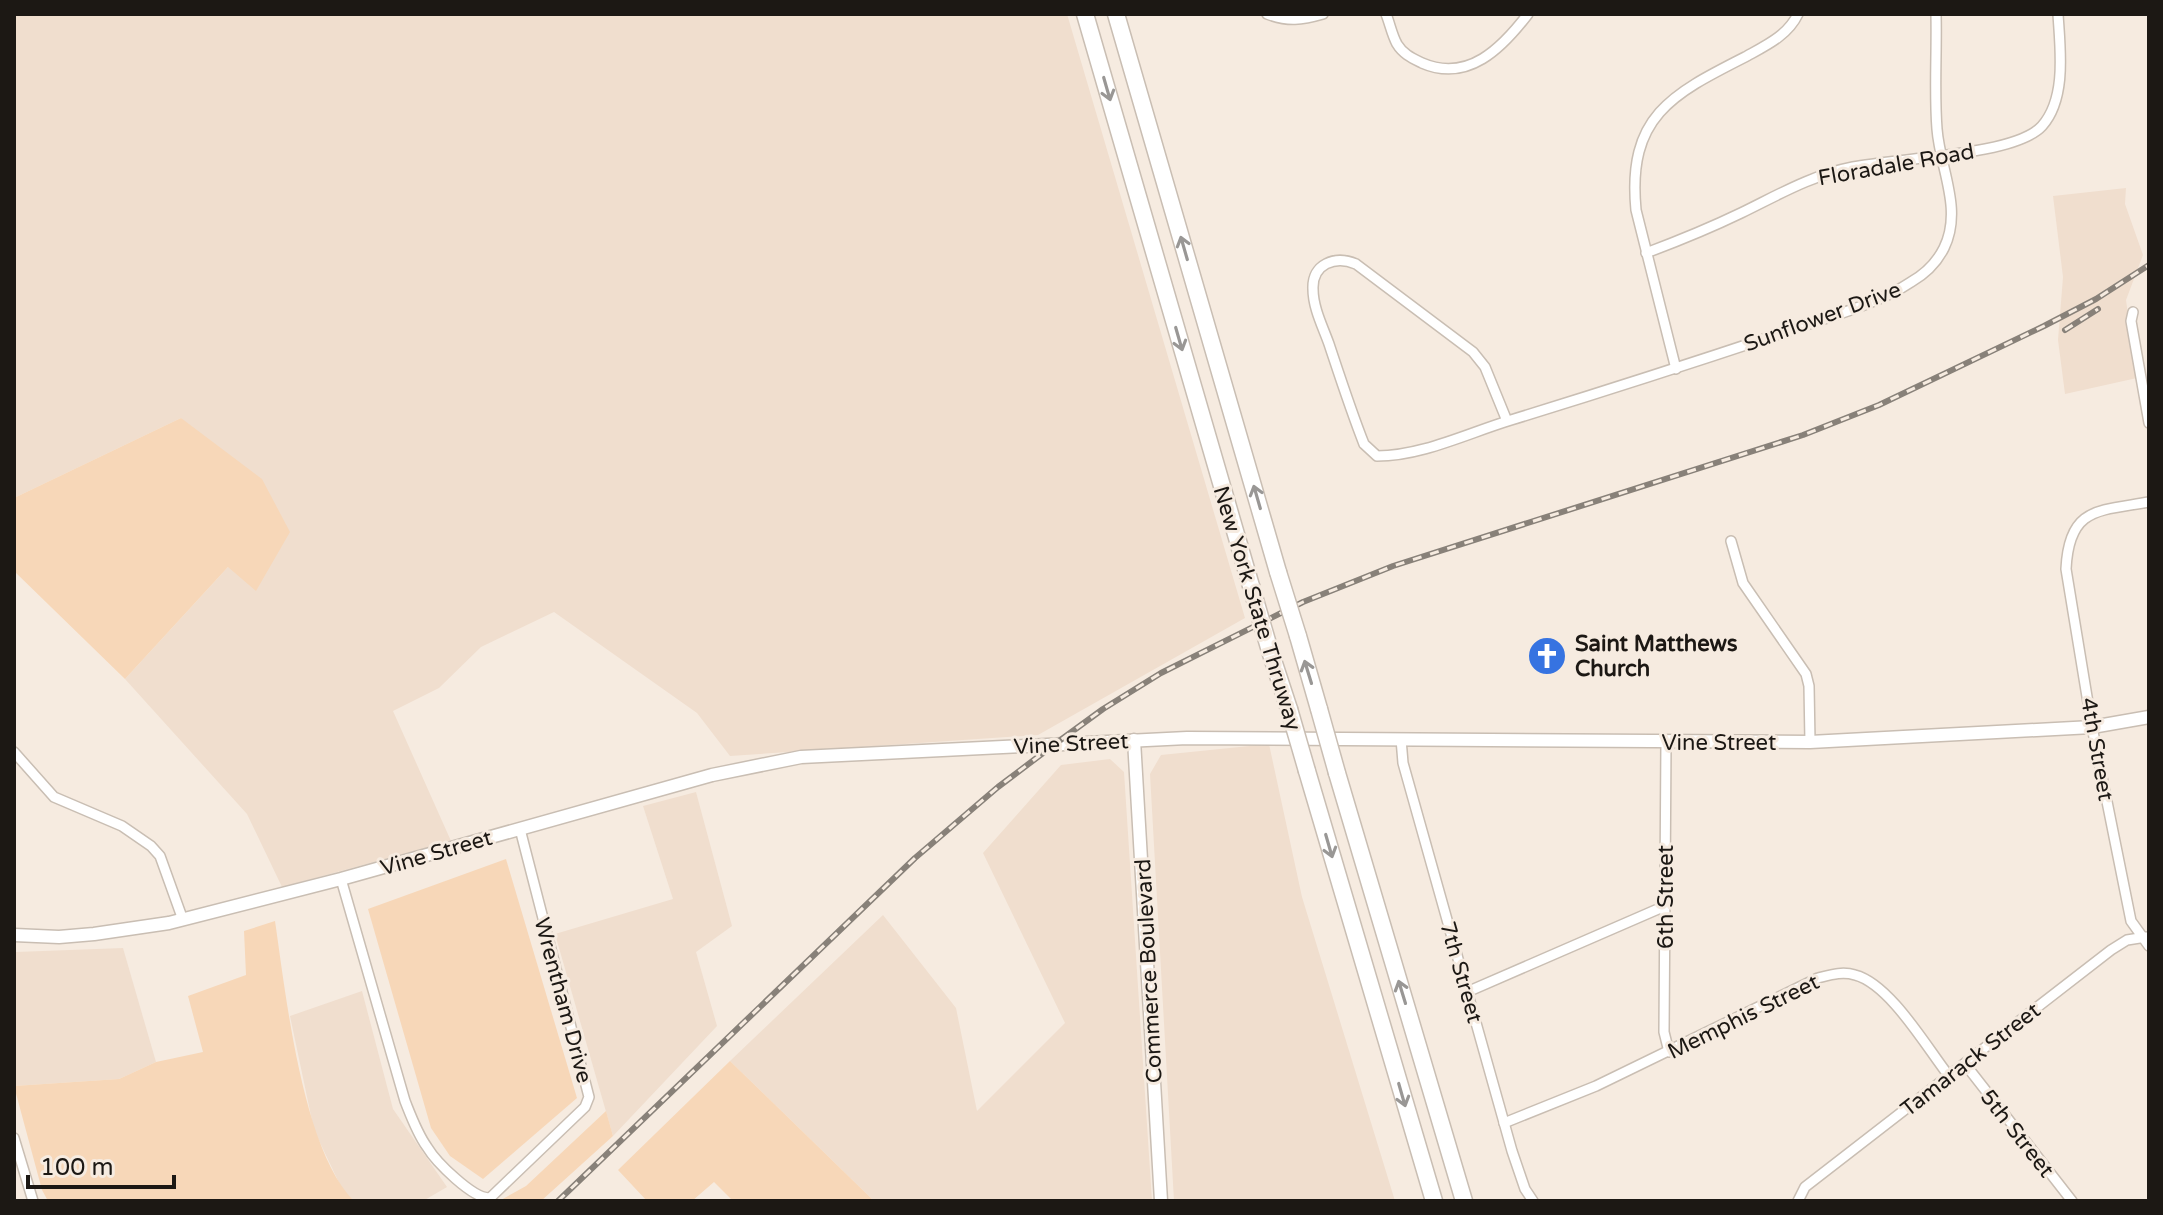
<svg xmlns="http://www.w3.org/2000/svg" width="2163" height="1215" font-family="'Varela Round',sans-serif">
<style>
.built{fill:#f0dece}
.green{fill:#f7d7b8}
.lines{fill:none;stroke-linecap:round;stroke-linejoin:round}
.street-casing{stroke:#c9beb3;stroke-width:12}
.secondary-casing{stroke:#c9beb3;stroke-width:15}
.highway-casing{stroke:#c9beb3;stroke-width:19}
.street{stroke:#fff;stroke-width:9}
.secondary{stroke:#fff;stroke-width:12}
.highway{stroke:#fff;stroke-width:16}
.rail-casing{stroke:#888179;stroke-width:6}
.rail{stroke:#f6ebe0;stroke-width:3;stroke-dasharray:9;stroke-linecap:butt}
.highway-bridge-casing{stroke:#c9beb3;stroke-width:19;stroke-linecap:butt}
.highway-bridge{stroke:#fff;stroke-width:16}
.oneway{stroke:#999795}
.labels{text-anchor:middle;stroke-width:6;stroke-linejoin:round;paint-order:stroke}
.street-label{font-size:22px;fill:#1c1814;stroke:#f6ebe0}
.poi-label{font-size:22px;font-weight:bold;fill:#1c1814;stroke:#f6ebe0;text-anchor:start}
</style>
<rect width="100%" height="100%" fill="#f6ebe0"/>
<!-- built -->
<g class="built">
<path d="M14 14H1067L1245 618 1038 735 730 756 697 713 554 612 481 647 439 688 393 711 451 841 282 887 247 814 125 679 229 566 256 590 181 418 14 498Z"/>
<path d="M2126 188 2125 204 2143 255 2126 300 2137 378 2065 394 2058 340 2063 277 2053 196Z"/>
<path d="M1269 744 1302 897 1395 1201H1174L1150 774 1161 755Z"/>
<path d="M1110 759 1124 772 1152 1201H874L730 1061 883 915 956 1008 977 1111 1065 1023 983 853 1061 765Z"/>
<path d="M696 792 732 926 696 952 717 1026 613 1136 555 934 673 899 643 806Z"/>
<path d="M123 948 156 1062 119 1079 14 1086 16 952Z"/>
<path d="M362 991 393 1109 447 1187 423 1201H354L342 1189 314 1130 290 1016Z"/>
</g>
<!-- green -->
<g class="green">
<path d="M181 418 262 479 290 532 256 591 228 567 125 679 14 571V498Z"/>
<path d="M506 859 577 1098 483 1179 450 1156 431 1128 368 909Z"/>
<path d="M275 921C286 995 302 1149 354 1201H48L42 1190 14 1086 119 1079 156 1062 203 1052 188 996 246 975 244 931Z"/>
<path d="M730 1061 874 1201H733L714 1182 692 1201H647L618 1170Z"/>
<path d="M606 1111 613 1136 541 1201H499L526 1186Z"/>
</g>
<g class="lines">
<defs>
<g id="street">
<path d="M1267 14C1288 22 1302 20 1323 14"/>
<path d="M1386 14C1390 24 1392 35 1397 44 1403 54 1412 58 1422 63 1468 83 1502 48 1528 14"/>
<path d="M1646 253C1678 241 1710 228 1741 213 1778 195 1812 175 1853 167 1895 158 2015 156 2042 126 2067 98 2060 48 2058 14"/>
<path d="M2133 312 2131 321 2149 423"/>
<path d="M1676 369 1636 210C1627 116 1672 94 1747 56 1767 45 1788 35 1798 14"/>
<path d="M1507 421 1485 367 1473 352 1356 264C1335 255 1312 264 1313 289 1313 308 1323 327 1329 344 1340 377 1351 411 1364 444L1377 456C1422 456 1468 433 1511 420 1602 392 1692 363 1782 333 1821 319 1877 305 1911 282 1925 274 1937 262 1944 248 1963 209 1940 169 1937 129 1934 91 1937 52 1936 14"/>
<path d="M2149 502C2098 511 2069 507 2066 569L2092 727 2131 921 2149 946"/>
<path d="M1731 541 1743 583 1806 674 1809 686 1810 742"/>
<path d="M1401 739 1403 763 1512 1151 1525 1189 1533 1201"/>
<path d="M1666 742 1664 1032 1669 1052"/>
<path d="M14 752 54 797 122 826 151 846 160 856 183 920"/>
<path d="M341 879 405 1101C411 1116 417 1133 427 1147 436 1162 473 1199 490 1198L585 1107 589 1097 520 829"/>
<path d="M1467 992 1665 906"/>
<path d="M1965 1064 2072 1201"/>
<path d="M1504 1123 1596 1086 1818 978C1830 975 1842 971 1855 975 1890 984 1927 1048 1949 1076"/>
<path d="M14 1138 33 1201"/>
<path d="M1798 1201 1805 1187 2111 950 2127 940 2146 937"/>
</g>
<g id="secondary">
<path d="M1134 740 1161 1201"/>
<path d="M14 935 59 937 94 934 169 923 341 879 712 775 801 757 1187 738 1810 742 2092 727 2149 717"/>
</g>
<g id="highway">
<path d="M1085 14 1251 586"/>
<path d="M1116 14 1278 572"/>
<path d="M1298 636 1319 709"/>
<path d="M1270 651 1289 709"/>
<path d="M1307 771 1434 1201"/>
<path d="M1337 773 1464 1201"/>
</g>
</defs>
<!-- street casing -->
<use href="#street" class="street-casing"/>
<!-- secondary casing -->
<use href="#secondary" class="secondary-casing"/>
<!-- highway casing -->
<use href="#highway" class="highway-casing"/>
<!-- street -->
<use href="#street" class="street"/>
<!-- secondary -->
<use href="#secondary" class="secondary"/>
<!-- highway -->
<use href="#highway" class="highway"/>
<defs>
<g id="rail">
<path d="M2065 330 2098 309"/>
<path d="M558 1201 915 858 998 787 1055 744 1103 709 1161 673 1303 602 1393 566 1803 435 1879 405 2044 326 2096 299 2149 265"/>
</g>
</defs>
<!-- rail casing -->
<use href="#rail" class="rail-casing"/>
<!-- rail -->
<use href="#rail" class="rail"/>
<defs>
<g id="highway-bridge">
<path d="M1278 572 1298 636"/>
<path d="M1251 586 1270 651"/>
<path d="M1289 709 1307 771"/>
<path d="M1319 709 1337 773"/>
</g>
</defs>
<!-- highway-bridge casing -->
<use href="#highway-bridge" class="highway-bridge-casing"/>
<!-- highway-bridge -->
<use href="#highway-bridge" class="highway-bridge"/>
</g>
<!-- one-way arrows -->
<defs><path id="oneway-shaft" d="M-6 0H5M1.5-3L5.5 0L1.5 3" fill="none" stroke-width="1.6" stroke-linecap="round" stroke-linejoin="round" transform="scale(2)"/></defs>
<g class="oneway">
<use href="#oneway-shaft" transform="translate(1107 89) rotate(74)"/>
<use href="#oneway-shaft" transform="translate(1184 248) rotate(-106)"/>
<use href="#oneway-shaft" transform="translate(1179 339) rotate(74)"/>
<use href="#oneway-shaft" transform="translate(1257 497) rotate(-106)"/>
<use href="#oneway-shaft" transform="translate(1308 672) rotate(-107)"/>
<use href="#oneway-shaft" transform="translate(1329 846) rotate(74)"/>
<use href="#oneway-shaft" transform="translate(1402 992) rotate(-107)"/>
<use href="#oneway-shaft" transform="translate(1402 1095) rotate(74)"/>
</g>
<!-- icons -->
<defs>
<symbol id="church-disc" viewBox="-11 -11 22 22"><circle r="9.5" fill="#3673e1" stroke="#f6ebe0"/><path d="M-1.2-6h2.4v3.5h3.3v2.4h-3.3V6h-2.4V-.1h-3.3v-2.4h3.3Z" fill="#fff"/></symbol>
</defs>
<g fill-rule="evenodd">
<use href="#church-disc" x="1525" y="634" width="44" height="44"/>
</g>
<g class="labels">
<!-- street labels -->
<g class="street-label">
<text transform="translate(1896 164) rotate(-10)" y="8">Floradale Road</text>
<text transform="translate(1822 316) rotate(-20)" y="8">Sunflower Drive</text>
<text transform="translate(1258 608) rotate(73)" y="8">New York State Thruway</text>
<text x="1719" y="750">Vine Street</text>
<text transform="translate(1071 743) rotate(-3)" y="8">Vine Street</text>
<text transform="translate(2098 749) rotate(80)" y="8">4th Street</text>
<text transform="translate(436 852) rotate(-16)" y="8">Vine Street</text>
<text transform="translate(1665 897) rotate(-90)" y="8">6th Street</text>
<text transform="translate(1148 971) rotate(-93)" y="8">Commerce Boulevard</text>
<text transform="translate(1462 972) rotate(74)" y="8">7th Street</text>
<text transform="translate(564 1000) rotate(75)" y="8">Wrentham Drive</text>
<text transform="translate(1743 1016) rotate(-26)" y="8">Memphis Street</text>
<text transform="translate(1970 1059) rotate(-38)" y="8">Tamarack Street</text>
<text transform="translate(2018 1133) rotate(52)" y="8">5th Street</text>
</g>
<!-- poi labels -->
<g class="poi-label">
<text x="1575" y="651">Saint Matthews<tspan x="1575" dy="25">Church</tspan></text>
</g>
</g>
<!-- border -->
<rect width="2163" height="1215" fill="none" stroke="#1c1814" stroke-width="32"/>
<!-- scale -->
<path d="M28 1175v12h146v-12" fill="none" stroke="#1c1814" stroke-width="4"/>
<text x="40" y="1175" font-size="24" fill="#1c1814" stroke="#f6ebe0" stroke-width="6" paint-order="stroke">100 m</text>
</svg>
